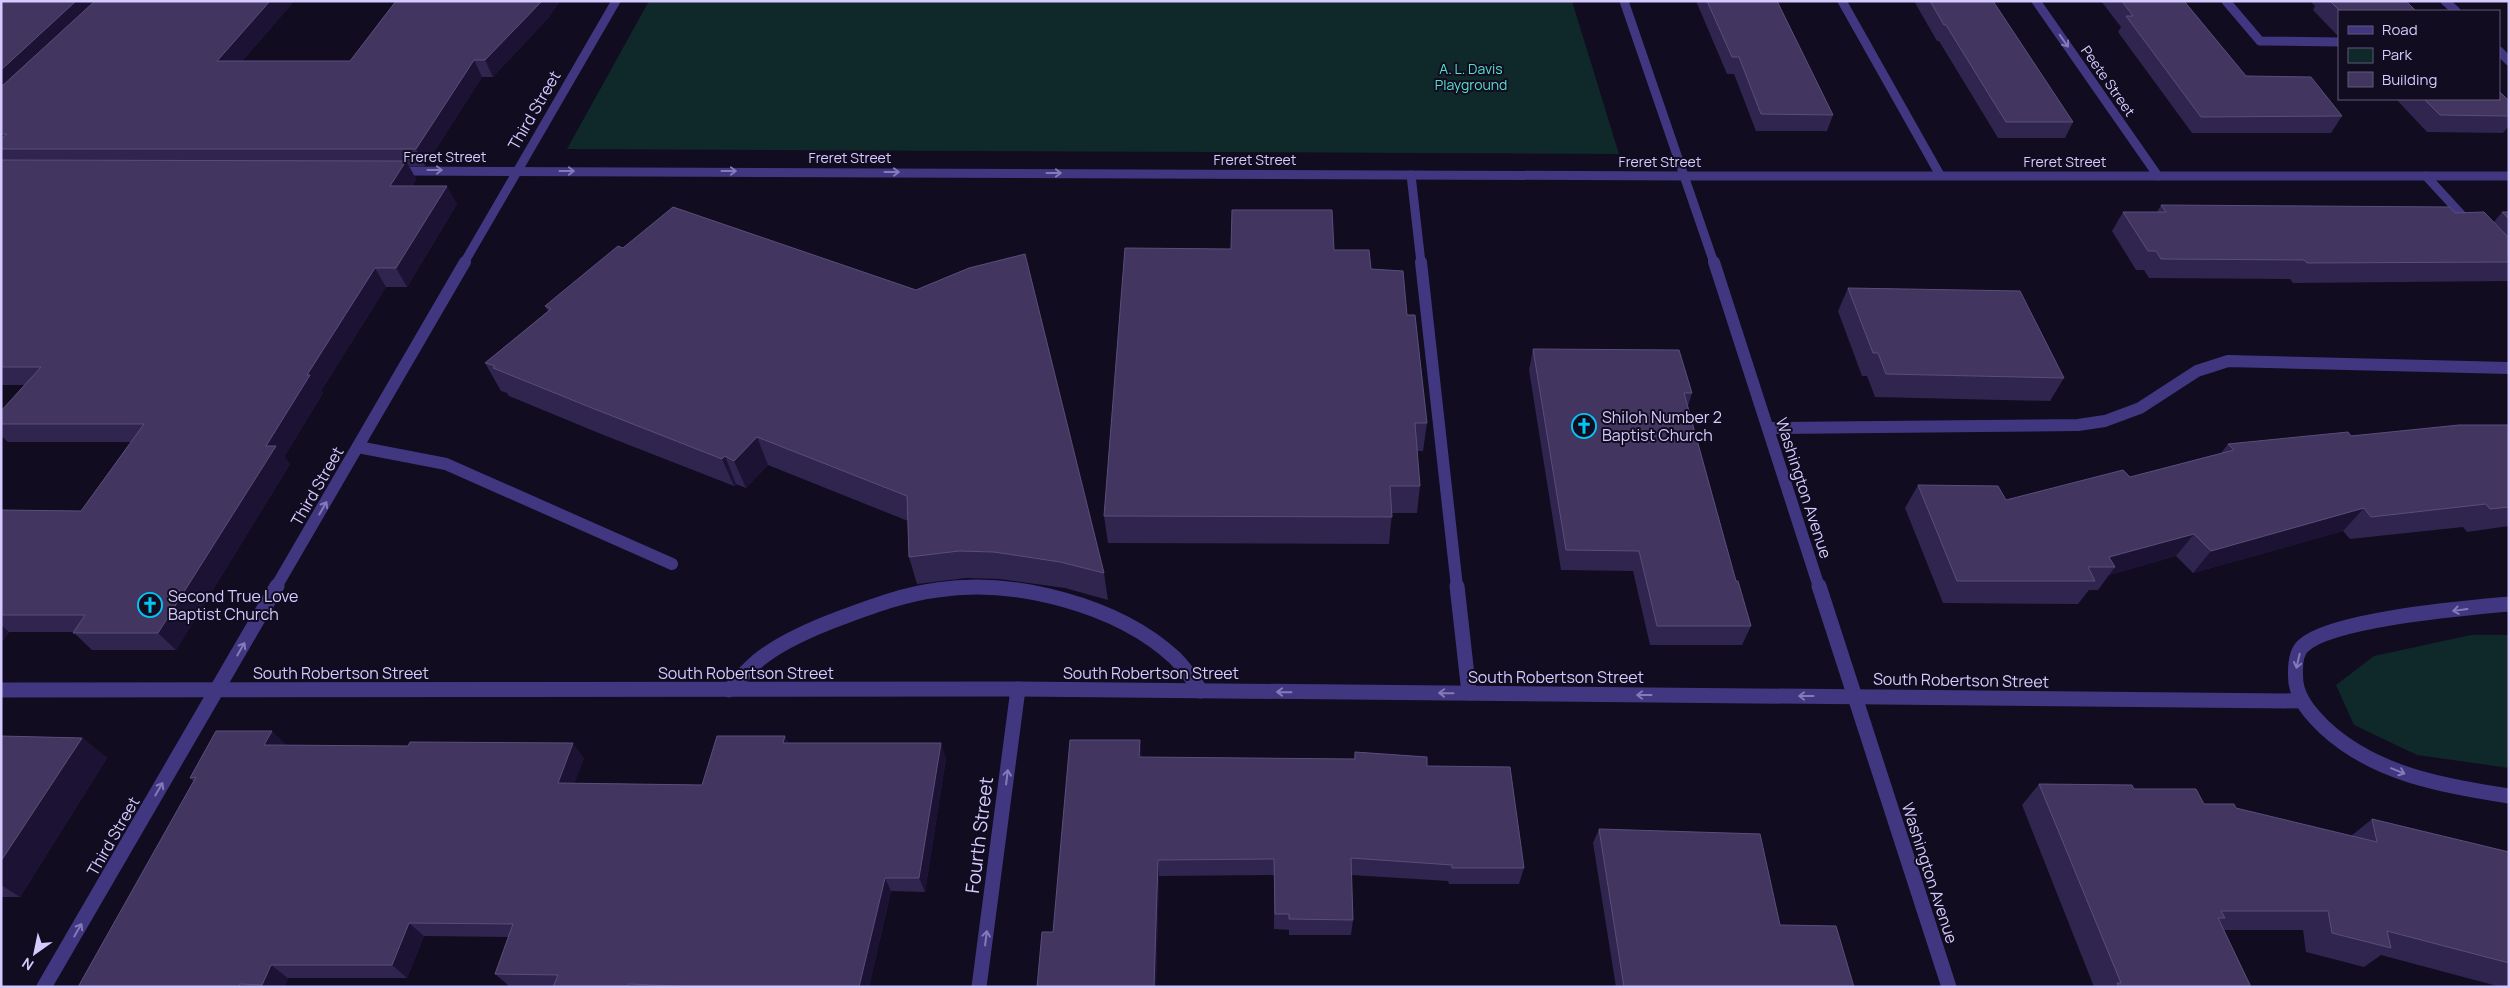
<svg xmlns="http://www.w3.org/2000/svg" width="2510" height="988" font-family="Manrope,sans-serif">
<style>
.green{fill:#0f282a}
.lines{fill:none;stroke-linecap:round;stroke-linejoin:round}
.service-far2{stroke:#403780;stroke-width:9}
.service-far1{stroke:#403780;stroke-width:12}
.service{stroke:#403780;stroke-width:15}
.minor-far2{stroke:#403780;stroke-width:9}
.minor-far1{stroke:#403780;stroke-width:12}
.minor{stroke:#403780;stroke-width:15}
.wall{fill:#30254e}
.shaded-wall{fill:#1c1334}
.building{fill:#423661;stroke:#594e7a}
.oneway{stroke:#847ab9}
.labels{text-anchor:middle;stroke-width:4;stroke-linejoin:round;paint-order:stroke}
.far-park-label{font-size:14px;fill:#56e0c9;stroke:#110c20}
.far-street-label{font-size:14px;fill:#d6cbff;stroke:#110c20}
.street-label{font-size:16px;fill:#d6cbff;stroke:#110c20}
.poi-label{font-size:16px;fill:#d6cbff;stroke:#110c20;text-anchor:start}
.near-street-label{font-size:19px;fill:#d6cbff;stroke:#110c20}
</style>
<rect width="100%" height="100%" fill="#110c20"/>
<!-- green -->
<g class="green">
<path d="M649 1H1572L1619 154 567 149Z"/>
<path d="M2471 635H2509V768L2417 755 2354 725 2336 685 2374 656Z"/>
</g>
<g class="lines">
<!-- service-far2 -->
<g class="service-far2">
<path d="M1842 1 1940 175"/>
<path d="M2226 1 2260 41 2339 42"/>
<path d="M1411 175 1421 263"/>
<path d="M2426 176 2471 225"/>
</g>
<!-- service-far1 -->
<g class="service-far1">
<path d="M1421 262 1457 587"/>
<path d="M1768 428 2078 425 2105 421 2140 408 2197 371 2228 361 2509 368"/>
<path d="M358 447 446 464 672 564"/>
</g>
<!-- service -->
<g class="service">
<path d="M1457 586 1469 693"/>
<path d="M729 690C740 678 751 665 764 656 787 639 816 627 843 617 873 606 905 594 937 590 1014 578 1118 605 1175 658 1185 668 1193 680 1201 691"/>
</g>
<!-- minor-far2 -->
<g class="minor-far2">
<path d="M1624 1 1714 263"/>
<path d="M2036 1 2158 176"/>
<path d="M2445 1 2456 11"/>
<path d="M2499 51 2509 61"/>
<path d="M396 171 1686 176H2509"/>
<path d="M464 263 616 1"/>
</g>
<!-- minor-far1 -->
<g class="minor-far1">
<path d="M1714 262 1819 587"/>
<path d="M276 587 465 262"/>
</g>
<!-- minor -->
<g class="minor">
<path d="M1819 586 1949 987"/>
<path d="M2509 604C2467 608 2331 619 2303 646 2294 654 2295 672 2296 683 2299 701 2311 714 2324 727 2374 774 2443 786 2509 796"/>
<path d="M1 690 1018 689 2301 701"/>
<path d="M44 987 277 586"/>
<path d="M979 987 1018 689"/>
</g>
</g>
<!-- wall -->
<g class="wall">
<path d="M1 1H294L242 61H350L396 1H560L549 17 493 77H482L425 166H409L416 179 412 186 457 204 407 287H386L321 391 323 393 284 457 290 464 176 650H92L73 632H9L1 643V510L81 511 131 442H8L1 436V411L25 385H1Z"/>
<path d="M1696 1H1777L1833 115 1827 131H1756L1734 74H1727Z"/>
<path d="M1914 1H1993L2073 122 2065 138H1998L1939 41H1937Z"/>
<path d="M2101 1H2184L2246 76 2342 116 2331 133H2192L2118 32 2121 27Z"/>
<path d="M2310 1H2406L2416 11H2339V36L2337 35 2313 10 2315 6Z"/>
<path d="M2396 99H2499L2509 101V126L2503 133 2427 132Z"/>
<path d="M2161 205 2455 213 2494 222 2502 212H2509V281L2293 283 2290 279 2149 278 2144 270H2136L2112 231 2123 212H2157Z"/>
<path d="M1231 249 1334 250 1371 269 1407 315 1427 423 1423 451H1417L1420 486 1417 513H1392L1389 544 1108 543 1104 516Z"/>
<path d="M1848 288 2064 378 2050 401 1875 397 1867 376H1862L1838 311Z"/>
<path d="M545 306 1104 573 1108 600 1065 588 1000 579 966 578 917 584 909 557 908 521 768 465 746 488 736 484 734 486 606 436 509 396 507 393 501 391 485 363 548 311Z"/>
<path d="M1533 349 1692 393 1688 406 1736 581 1751 626 1742 645H1650L1633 571 1561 570 1529 370Z"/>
<path d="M2509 425V526L2467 532 2463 527 2350 539 2343 531 2193 573 2176 556 2109 575 2098 590H2089L2078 604 1943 603 1905 508 1918 485 2006 500 2130 477 2221 453 2228 444Z"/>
<path d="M1 736 82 738 107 758 20 897H1Z"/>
<path d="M785 736 788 743 946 758 925 892 891 891 869 987 509 986 495 974 508 937 424 936 407 978H288L284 987H78L194 782 190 778 287 745 584 758 574 783 702 785Z"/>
<path d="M1355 752 1427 766 1524 868 1519 884H1449L1448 881 1351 875 1353 920 1351 935H1289V930L1274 929V875L1159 876 1156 987H1037L1053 932 1142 757 1354 759Z"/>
<path d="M2039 784 2134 789 2204 804 2236 808 2351 836 2372 819 2509 852V987H2501L2381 955 2364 967 2306 952 2303 930H2224L2251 987H2094L2022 805Z"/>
<path d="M1599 829 1780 925 1854 987H1616L1593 843Z"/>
</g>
<!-- shaded-wall -->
<g class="shaded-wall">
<path d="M76 1H104L1 99V70Z"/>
<path d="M270 1H294L228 77 217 61Z"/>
<path d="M542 1H560L549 17 493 77 485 60Z"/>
<path d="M474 60 482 77 425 166 416 149Z"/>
<path d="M406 161 416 179 400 204 390 186Z"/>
<path d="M447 186 457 204 407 287 396 268Z"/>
<path d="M375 268 386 287 321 391 323 393 284 457 290 464 176 650 158 633 307 375Z"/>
<path d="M757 437 768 465 746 488 734 461Z"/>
<path d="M725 456 736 484 734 486 722 459Z"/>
<path d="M2364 508 2343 531 2193 573 2211 551Z"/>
<path d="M2194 534 2176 556 2109 575 2115 567 2109 557Z"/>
<path d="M1 625 9 632 1 643Z"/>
<path d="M272 731 288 746 264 745Z"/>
<path d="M785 736 792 751 783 743Z"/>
<path d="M82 738 107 758 20 897 1 885V861Z"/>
<path d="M1140 740 1142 757H1139Z"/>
<path d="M573 743 584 758 569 798 558 783Z"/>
<path d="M941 743 946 758 925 892 919 878Z"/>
<path d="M1158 860 1159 876 1156 987H1154Z"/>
<path d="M885 878 891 891 869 987H859Z"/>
<path d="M409 923 424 936 407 978 392 965Z"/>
<path d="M271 965 288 978 284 987H265L262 985Z"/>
</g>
<!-- building -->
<g class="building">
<path d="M1 1H76L1 70Z"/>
<path d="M95 1H270L217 61H350L396 1H542L485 60H474L416 149H1V139L7 134H1V87Z"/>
<path d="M1707 1H1777L1833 115 1761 114 1739 57H1732Z"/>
<path d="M1930 1H1993L2073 122H2006L1946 25H1944Z"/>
<path d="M2122 1H2184L2246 76 2311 77 2342 116 2201 117 2126 16H2133Z"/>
<path d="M2330 1H2406L2416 11H2340Z"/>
<path d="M2499 91 2509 101V116L2440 115 2424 99H2499Z"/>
<path d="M1 160 406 161 390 186H447L396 268H375L307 375H310L266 446H276L158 633H73L85 615H1V510L81 511 144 424H1V411L41 367H1Z"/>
<path d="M2161 205 2450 207 2455 213 2484 212 2509 238V262L2307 263 2304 260 2161 259 2156 251H2148L2123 212H2166Z"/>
<path d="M673 207 916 290 969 268 1025 254 1104 573 1060 562 994 552 959 551 909 557 907 496 757 437 734 461 725 456 722 459 592 408 493 368 495 366 485 363 551 309 545 306 618 246 623 248Z"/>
<path d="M1232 210H1332L1334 250H1369L1371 269 1403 271 1407 315H1415L1427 423H1415L1420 486H1390L1392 517 1104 516 1125 248 1231 249Z"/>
<path d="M2502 212H2509V219Z"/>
<path d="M1848 288 2020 291 2064 378 1886 374 1878 353H1873Z"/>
<path d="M1533 349 1679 350 1692 393H1684L1736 581H1738L1751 626H1657L1639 551 1566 550Z"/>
<path d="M2459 425H2509V507L2490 509 2486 504 2371 517 2364 508 2211 551 2194 534 2109 557 2115 567H2088L2095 581H1957L1918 485 1998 486 2006 500 2123 470 2130 477 2234 450 2228 444 2348 432 2351 436Z"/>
<path d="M216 731H272L264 745 408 746 410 742 573 743 558 783 702 785 717 736H785L783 743H941L919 878H885L859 987H700L629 984 628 987H553L558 975 495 974 513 924 409 923 392 965H271L262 985 240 984 239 987H78L196 777 190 778Z"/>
<path d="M1 736 82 738 1 861Z"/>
<path d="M1070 740H1140L1139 757 1355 759V752L1427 757V766L1510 767 1524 868H1452V865L1351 858 1353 920 1289 919V914H1275L1274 859 1158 860 1154 987H1037L1042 932H1053Z"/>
<path d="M2039 784 2132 785 2134 789H2196L2204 804H2234L2236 808 2377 842 2372 819 2509 852V963L2387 931 2391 948 2332 933 2328 911H2221L2225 918H2218L2251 987H2119L2117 983H2121Z"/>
<path d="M1599 829 1760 834 1780 925 1836 926 1854 987H1624Z"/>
</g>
<!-- one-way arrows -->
<defs><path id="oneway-shaft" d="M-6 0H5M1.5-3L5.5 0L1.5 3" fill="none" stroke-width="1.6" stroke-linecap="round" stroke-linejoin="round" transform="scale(1.25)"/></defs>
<g class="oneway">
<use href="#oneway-shaft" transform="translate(2064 41) rotate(55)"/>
<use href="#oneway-shaft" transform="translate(435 170)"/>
<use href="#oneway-shaft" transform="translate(567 171)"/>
<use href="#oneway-shaft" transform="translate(729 171)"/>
<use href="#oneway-shaft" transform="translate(892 172)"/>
<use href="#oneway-shaft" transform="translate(1054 173)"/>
<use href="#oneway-shaft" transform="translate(323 508) rotate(-60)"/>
<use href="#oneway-shaft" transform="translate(2460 610) rotate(172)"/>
<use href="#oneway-shaft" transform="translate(241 649) rotate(-60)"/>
<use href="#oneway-shaft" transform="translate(2298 661) rotate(103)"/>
<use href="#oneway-shaft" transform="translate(1284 692) rotate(-179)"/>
<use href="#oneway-shaft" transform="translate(1446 693) rotate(-179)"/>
<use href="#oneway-shaft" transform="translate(1644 695) rotate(-180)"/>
<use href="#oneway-shaft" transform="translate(1806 696) rotate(-180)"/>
<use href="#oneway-shaft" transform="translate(2398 771) rotate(22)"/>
<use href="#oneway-shaft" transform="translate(1007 777) rotate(-83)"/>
<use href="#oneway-shaft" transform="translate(159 789) rotate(-60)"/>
<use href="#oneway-shaft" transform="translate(78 930) rotate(-60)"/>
<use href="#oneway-shaft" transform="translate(986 938) rotate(-83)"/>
</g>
<!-- icons -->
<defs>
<symbol id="church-ring" viewBox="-11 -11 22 22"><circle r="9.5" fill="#110c20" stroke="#00c8f6" stroke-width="1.5"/><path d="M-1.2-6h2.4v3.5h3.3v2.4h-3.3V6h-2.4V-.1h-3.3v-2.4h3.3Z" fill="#00c8f6"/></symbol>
</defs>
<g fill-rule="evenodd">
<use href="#church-ring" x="1570" y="412" width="28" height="28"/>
<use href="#church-ring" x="136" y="591" width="28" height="28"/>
</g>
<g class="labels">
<!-- far-park labels -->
<g class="far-park-label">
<text x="1471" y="74">A. L. Davis<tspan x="1471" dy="16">Playground</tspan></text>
</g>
<!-- far-street labels -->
<g class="far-street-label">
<text transform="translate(2108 81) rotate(55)" y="5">Peete Street</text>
<text x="445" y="162">Freret Street</text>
<text x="850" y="163">Freret Street</text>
<text x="1255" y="165">Freret Street</text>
<text x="1660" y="167">Freret Street</text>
<text x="2065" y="167">Freret Street</text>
</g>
<!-- street labels -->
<g class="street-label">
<text transform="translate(534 110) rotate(-60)" y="6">Third Street</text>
<text transform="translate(317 486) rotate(-60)" y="6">Third Street</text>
<text transform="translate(1804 488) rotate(72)" y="6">Washington Avenue</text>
<text x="341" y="679">South Robertson Street</text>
<text x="746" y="679">South Robertson Street</text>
<text x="1151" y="679">South Robertson Street</text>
<text x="1556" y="683">South Robertson Street</text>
<text transform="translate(1961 680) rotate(1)" y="6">South Robertson Street</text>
<text transform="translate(113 836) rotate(-60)" y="6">Third Street</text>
<text transform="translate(1930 873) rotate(72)" y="6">Washington Avenue</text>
</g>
<!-- poi labels -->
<g class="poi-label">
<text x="1602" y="423">Shiloh Number 2<tspan x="1602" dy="18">Baptist Church</tspan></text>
<text x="168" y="602">Second True Love<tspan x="168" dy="18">Baptist Church</tspan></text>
</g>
<!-- near-street labels -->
<g class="near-street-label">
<text transform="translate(979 835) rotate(-83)" y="7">Fourth Street</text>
</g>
</g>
<!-- border -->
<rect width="2510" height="988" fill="none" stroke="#d6cbff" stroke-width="5"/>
<!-- legend -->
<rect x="2338" y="10" width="162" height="90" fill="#110c20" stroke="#605879"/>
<rect x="2348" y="26" width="25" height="8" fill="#403780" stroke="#605879"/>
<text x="2382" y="35" font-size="15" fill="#d6cbff">Road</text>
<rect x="2348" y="48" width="25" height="15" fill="#0f282a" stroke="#605879"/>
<text x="2382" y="60" font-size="15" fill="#d6cbff">Park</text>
<rect x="2348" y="72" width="25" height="15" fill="#423661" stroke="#605879"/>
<text x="2382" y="85" font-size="15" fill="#d6cbff">Building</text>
<!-- north arrow -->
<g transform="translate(35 953) rotate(213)" stroke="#110c20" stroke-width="4" paint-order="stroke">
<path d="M0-4L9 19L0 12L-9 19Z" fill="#d6cbff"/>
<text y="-8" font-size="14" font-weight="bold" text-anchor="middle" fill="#d6cbff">N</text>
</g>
</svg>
